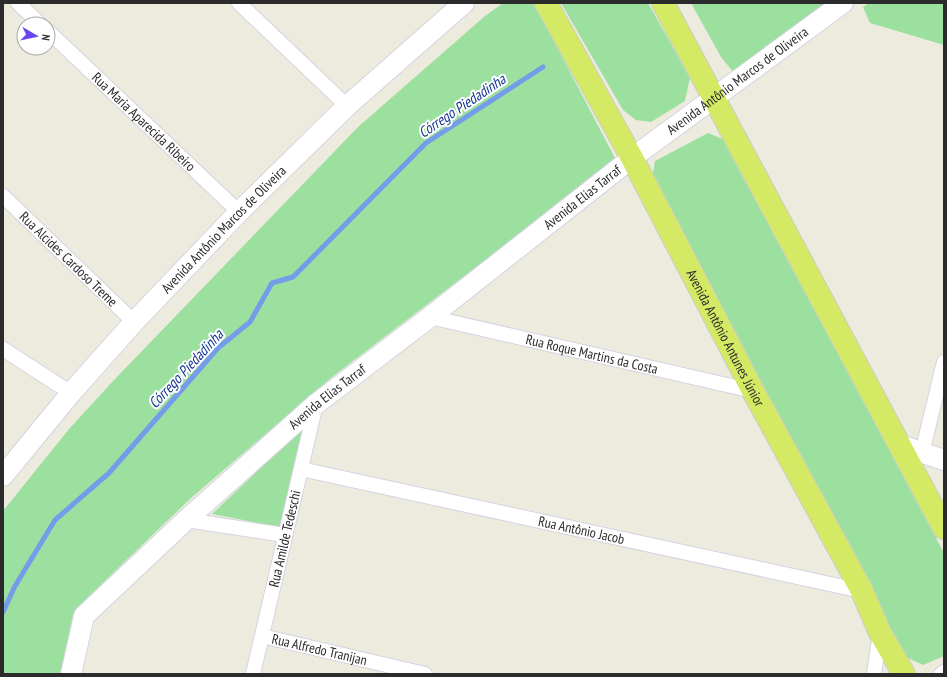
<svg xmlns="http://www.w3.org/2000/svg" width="947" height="677" font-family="'PT Sans Narrow',sans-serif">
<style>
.green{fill:#9ce0a0}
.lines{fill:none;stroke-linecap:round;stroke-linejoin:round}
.stream{stroke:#759ce9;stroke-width:5}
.street-casing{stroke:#d6d3e2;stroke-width:16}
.secondary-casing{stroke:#d6d3e2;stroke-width:22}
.primary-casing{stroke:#ccc;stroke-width:24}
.street{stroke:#fff;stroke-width:14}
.secondary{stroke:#fff;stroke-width:20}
.primary{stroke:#d4ea64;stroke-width:22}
.labels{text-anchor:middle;stroke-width:4;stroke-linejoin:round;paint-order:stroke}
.street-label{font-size:14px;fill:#2b2b2b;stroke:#fff}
.water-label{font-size:15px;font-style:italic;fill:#143595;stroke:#fff}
</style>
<rect width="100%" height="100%" fill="#ecebdd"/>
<!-- green -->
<g class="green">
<path d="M503 3H534L616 160 332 377 191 498 87 598 74 621 61 674H3V511L69 429 115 379 358 127 485 16Z"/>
<path d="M561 3H648L690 78 685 101 651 122 636 120 623 110Z"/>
<path d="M691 3H828L734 73 721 57Z"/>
<path d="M869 3H944V45L870 23 863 7Z"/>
<path d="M708 133 725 140 944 553V656L923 665 906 657 652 180 655 161Z"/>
<path d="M303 428 280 527 212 514Z"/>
</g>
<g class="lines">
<!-- stream -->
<path class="stream" d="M3 612 15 586 55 520 109 473 218 348 250 322 272 283 293 277 426 143 543 67"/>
<defs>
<g id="street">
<path d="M18 3 40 24"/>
<path d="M239 3 347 106"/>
<path id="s1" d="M48 31 239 212"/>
<path id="s2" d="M3 196 134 322"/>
<path id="s3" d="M430 317 753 391"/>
<path d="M3 349 71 393"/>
<path d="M922 453 944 362"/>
<path id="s4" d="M301 469 862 591"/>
<path d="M186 520 285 535"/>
<path id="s5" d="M262 636 425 674"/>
<path id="s6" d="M253 674 316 404"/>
<path d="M874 674 880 633"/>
<path d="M941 674 944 672"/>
</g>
<g id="secondary">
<path d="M900 445 944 460"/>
<path id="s7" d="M3 476 71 393 134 322 239 212 347 106 464 3"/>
<path id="s8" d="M71 674 84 616 186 520 316 404 430 317 632 158 843 3"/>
</g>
<g id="primary">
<path id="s9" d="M546 3 632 158 753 391 862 591 880 633 904 674"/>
<path d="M663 3 944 528"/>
</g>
</defs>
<!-- street casing -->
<use href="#street" class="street-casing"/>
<!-- secondary casing -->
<use href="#secondary" class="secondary-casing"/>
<!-- primary casing -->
<use href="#primary" class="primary-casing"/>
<!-- street -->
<use href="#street" class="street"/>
<!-- secondary -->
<use href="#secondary" class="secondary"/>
<!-- primary -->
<use href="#primary" class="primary"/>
</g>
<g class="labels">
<!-- street labels -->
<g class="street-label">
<text dy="5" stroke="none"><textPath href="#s8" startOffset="905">Avenida Antônio Marcos de Oliveira</textPath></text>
<text dy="5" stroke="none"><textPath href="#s1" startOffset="132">Rua Maria Aparecida Ribeiro</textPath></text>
<text dy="5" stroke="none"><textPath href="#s8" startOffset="711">Avenida Elias Tarraf</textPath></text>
<text dy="5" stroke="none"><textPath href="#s7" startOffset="331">Avenida Antônio Marcos de Oliveira</textPath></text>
<text dy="5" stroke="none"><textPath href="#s2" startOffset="91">Rua Alcides Cardoso Treme</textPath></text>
<text dy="5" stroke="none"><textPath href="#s9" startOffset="380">Avenida Antônio Antunes Júnior</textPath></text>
<text dy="5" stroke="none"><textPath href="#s3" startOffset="166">Rua Roque Martins da Costa</textPath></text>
<text dy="5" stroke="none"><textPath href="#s8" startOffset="387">Avenida Elias Tarraf</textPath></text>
<text dy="5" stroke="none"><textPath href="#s4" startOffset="287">Rua Antônio Jacob</textPath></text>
<text dy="5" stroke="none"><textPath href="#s6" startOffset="139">Rua Amilde Tedeschi</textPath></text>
<text dy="5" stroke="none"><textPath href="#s5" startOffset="59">Rua Alfredo Tranijan</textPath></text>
</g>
<!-- water labels -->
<g class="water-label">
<text transform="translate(462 106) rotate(-34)" y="5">Córrego Piedadinha</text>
<text transform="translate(186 369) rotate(-47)" y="5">Córrego Piedadinha</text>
</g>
</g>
<!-- border -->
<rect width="947" height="677" fill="none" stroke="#2b2b2b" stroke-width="8"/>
<!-- north arrow -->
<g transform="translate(36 36) rotate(99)"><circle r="19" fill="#ffffff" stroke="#aaaaaa"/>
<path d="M0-3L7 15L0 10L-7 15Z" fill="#6945f1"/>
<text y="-6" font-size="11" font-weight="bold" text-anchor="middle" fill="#2b2b2b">N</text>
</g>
</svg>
